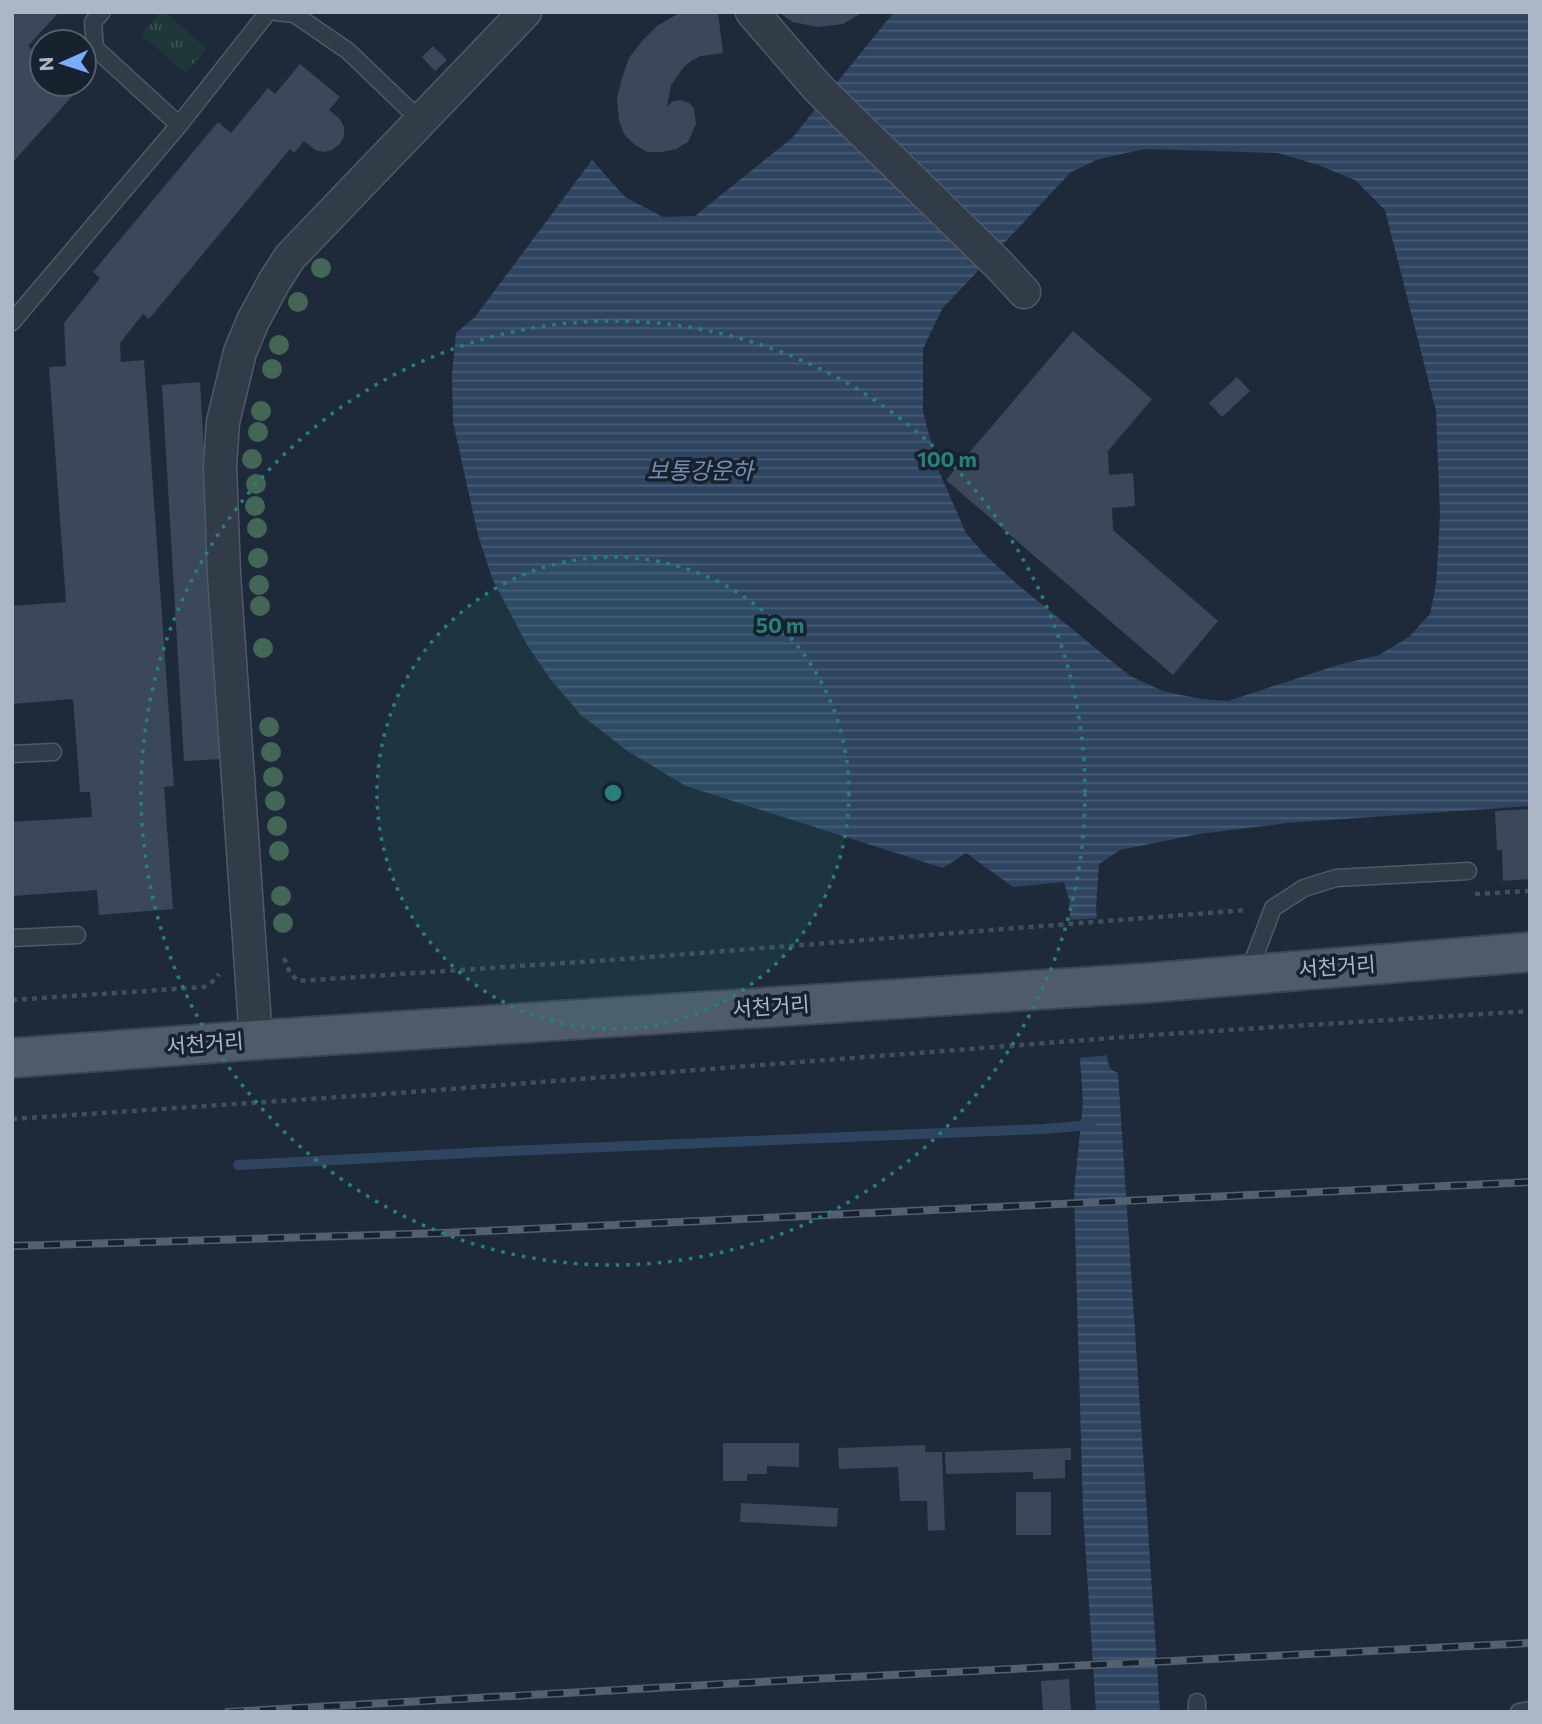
<svg xmlns="http://www.w3.org/2000/svg" width="1542" height="1724" font-family="Commissioner,'Noto Sans KR',sans-serif">
<style>
.grass{fill:url(#grass-tufts)}
.water{fill:url(#water-rules);fill-rule:evenodd}
.pier{fill:#1e2a39}
.lines{fill:none;stroke-linecap:round;stroke-linejoin:round}
.stream{stroke:#2f4460;stroke-width:10}
.building{fill:#3a4859}
.service-casing{stroke:#505967;stroke-width:19}
.minor-casing{stroke:#505967;stroke-width:35}
.primary-casing{stroke:#3c4553;stroke-width:42}
.path{stroke:#3b5355;stroke-width:4.5;stroke-dasharray:5 5;stroke-linecap:butt}
.service{stroke:#323c49;stroke-width:16}
.minor{stroke:#323c49;stroke-width:32}
.primary{stroke:#505b6a;stroke-width:38}
.rail-casing{stroke:#546071;stroke-width:8}
.rail{stroke:#18212e;stroke-width:5;stroke-dasharray:16;stroke-linecap:butt}
.tree{fill:#436656}
.ring{fill:none;stroke:#27807b;stroke-width:3.5;stroke-dasharray:3.5 7}
.labels{text-anchor:middle;stroke-width:7;stroke-linejoin:round;paint-order:stroke}
.street-label{font-size:21px;fill:#acb6c6;stroke:#18212e}
.water-label{font-size:23px;font-style:italic;fill:#728eb2;stroke:#18212e}
.centre{fill:#27807b;stroke:#18212e;stroke-width:3.5}
.ring-label{font-size:21px;text-anchor:middle;font-weight:bold;fill:#27807b;stroke:#18212e;stroke-width:7;stroke-linejoin:round;paint-order:stroke}
</style>
<defs>
<pattern id="grass-tufts" width="24" height="20" patternUnits="userSpaceOnUse" patternTransform="scale(1.75)"><rect width="24" height="20" fill="#20373a"/><path d="M3 7l-1-3M5 7V3M7 7l1-3M15 17l-1-3M17 17v-4M19 17l1-3" fill="none" stroke="#3e5255"/></pattern>
<pattern id="water-rules" width="6" height="5" patternUnits="userSpaceOnUse" patternTransform="scale(1.75)"><rect width="6" height="5" fill="#2f4460"/><path d="M0 2.5h6" fill="none" stroke="#4a5d75"/></pattern>
</defs>
<rect width="100%" height="100%" fill="#1e2a39"/>
<!-- grass -->
<path class="grass" d="M160 12H164L207 48 186 73 141 35Z"/>
<!-- water -->
<path class="water" d="M894 12H1530V806L1287 823 1199 834 1120 850 1099 864 1096 907 1107 1058 1110 1069 1118 1073 1160 1712H1096L1083 1511 1074 1192 1083 1102 1069 899 1064 882 1013 887 966 853 943 868 686 786 629 752 581 715 551 680 527 645 492 578 478 535 453 422 452 375 456 333 475 317 592 160 625 197 663 217 695 216 792 138ZM1145 149 1278 153 1318 165 1355 180 1385 210 1436 411 1440 515 1436 585 1430 614 1409 637 1379 655 1338 665 1228 701 1201 699 1163 691 1130 676 1018 585 985 555 966 533 937 467 923 411V349L942 309 1071 172 1099 159Z"/>
<!-- pier -->
<path class="pier" d="M1101 918 1110 1055 1078 1058 1068 920Z"/>
<g class="lines">
<!-- stream -->
<path class="stream" d="M238 1165 506 1151 1043 1129 1091 1125"/>
</g>
<!-- building -->
<g class="building">
<path d="M12 12H59L28 46 42 58V84H70L77 91 12 163Z"/>
<path d="M681 12H718L723 53 701 56 691 61 683 68 671 85 667 107 673 101 680 100 689 103 694 108 696 124 688 142 676 149 662 152H647L635 145 624 134 619 120 617 99 622 78 629 58 642 41 657 26Z"/>
<path d="M778 12H863L843 24 818 27 793 22Z"/>
<path d="M433 46 447 60 435 71 422 57Z"/>
<path d="M300 64 340 97 329 110 340 119 344 127V136L340 144 332 150 323 152 315 150 304 141 294 153 290 149 149 319 143 314 120 343 121 362 144 360 174 786 164 787 173 909 99 915 97 890 12 896V822L92 817 90 792H80L73 699 12 704V606L66 602 49 367 66 366 64 323 100 278 93 272 218 122 231 133 268 88 275 94Z"/>
<path d="M1073 331 1152 399 1108 451 1109 475 1133 473 1135 506 1112 508 1113 530 1218 621 1173 675 946 480Z"/>
<path d="M1237 377 1250 391 1222 417 1209 403Z"/>
<path d="M200 382 222 759 184 761 162 385Z"/>
<path d="M1530 809V879L1503 881 1502 850H1497L1495 811Z"/>
<path d="M723 1443H799V1467L767 1466V1474H747V1481H723Z"/>
<path d="M925 1445V1452H942L945 1530 928 1531 927 1501H900L898 1467 839 1469 838 1448Z"/>
<path d="M1071 1448V1460H1065V1478L1033 1479V1472L946 1474 945 1452Z"/>
<rect x="1016" y="1492" width="35" height="43"/>
<path d="M741 1503 838 1508 837 1527 740 1522Z"/>
<path d="M1069 1679 1071 1712H1043L1041 1681Z"/>
</g>
<g class="lines">
<defs>
<g id="service">
<path d="M102 12 93 22 95 48 179 125"/>
<path d="M276 12 294 14 348 51 421 121"/>
<path d="M12 322 179 125 268 12"/>
<path d="M12 754 53 752"/>
<path d="M12 938 77 935"/>
<path d="M1248 974 1273 908 1304 888 1336 878 1468 871"/>
<path d="M1197 1712V1702"/>
<path d="M1519 1712 1530 1710"/>
</g>
<g id="minor">
<path d="M752 12 817 87 1000 266 1024 292"/>
<path d="M256 1040 224 574 220 466 223 422 240 352 253 321 274 282 290 257 525 12"/>
</g>
<path id="primary" d="M12 1058 256 1040 1146 983 1530 952"/>
</defs>
<!-- service casing -->
<use href="#service" class="service-casing"/>
<!-- minor casing -->
<use href="#minor" class="minor-casing"/>
<!-- primary casing -->
<use href="#primary" class="primary-casing"/>
<!-- path -->
<g class="path">
<path d="M1475 894 1530 891"/>
<path d="M284 958 290 973 298 981 624 959 1246 910"/>
<path d="M12 1000 204 987 212 982 219 974"/>
<path d="M12 1119 385 1094 1151 1035 1530 1011"/>
</g>
<!-- service -->
<use href="#service" class="service"/>
<!-- minor -->
<use href="#minor" class="minor"/>
<!-- primary -->
<use href="#primary" class="primary"/>
<defs>
<g id="rail">
<path d="M12 1246 443 1233 1530 1182"/>
<path d="M228 1712 812 1679 1530 1643"/>
</g>
</defs>
<!-- rail casing -->
<use href="#rail" class="rail-casing"/>
<!-- rail -->
<use href="#rail" class="rail"/>
</g>
<!-- trees -->
<g class="tree">
<circle cx="321" cy="268" r="10"/>
<circle cx="298" cy="302" r="10"/>
<circle cx="279" cy="345" r="10"/>
<circle cx="272" cy="369" r="10"/>
<circle cx="261" cy="411" r="10"/>
<circle cx="258" cy="432" r="10"/>
<circle cx="252" cy="459" r="10"/>
<circle cx="256" cy="484" r="10"/>
<circle cx="255" cy="506" r="10"/>
<circle cx="257" cy="528" r="10"/>
<circle cx="258" cy="558" r="10"/>
<circle cx="259" cy="585" r="10"/>
<circle cx="260" cy="606" r="10"/>
<circle cx="263" cy="648" r="10"/>
<circle cx="269" cy="727" r="10"/>
<circle cx="271" cy="752" r="10"/>
<circle cx="273" cy="777" r="10"/>
<circle cx="275" cy="801" r="10"/>
<circle cx="277" cy="826" r="10"/>
<circle cx="279" cy="851" r="10"/>
<circle cx="281" cy="896" r="10"/>
<circle cx="283" cy="923" r="10"/>
</g>
<!-- distance rings -->
<circle cx="613" cy="793" r="236" fill="#27807b" fill-opacity=".12"/>
<g class="ring">
<circle cx="613" cy="793" r="236"/>
<circle cx="613" cy="793" r="472"/>
</g>
<g class="labels">
<!-- street labels -->
<g class="street-label">
<text transform="translate(1337 967) rotate(-4)" y="7">서천거리</text>
<text transform="translate(771 1007) rotate(-4)" y="7">서천거리</text>
<text transform="translate(205 1044) rotate(-4)" y="7">서천거리</text>
</g>
<!-- water labels -->
<g class="water-label">
<text x="700" y="479">보통강운하</text>
</g>
</g>
<circle cx="613" cy="793" r="10" class="centre"/>
<g class="ring-label">
<text x="947" y="467">100 m</text>
<text x="780" y="633">50 m</text>
</g>
<!-- border -->
<rect width="1542" height="1724" fill="none" stroke="#acb6c6" stroke-width="28"/>
<!-- north arrow -->
<g transform="translate(63 63) rotate(267)"><circle r="33" fill="#18212e" stroke="#535d6b" stroke-width="2"/>
<path d="M0-5L12 26L0 18L-12 26Z" fill="#79adff"/>
<text y="-10" font-size="19" font-weight="bold" text-anchor="middle" fill="#acb6c6">N</text>
</g>
</svg>
